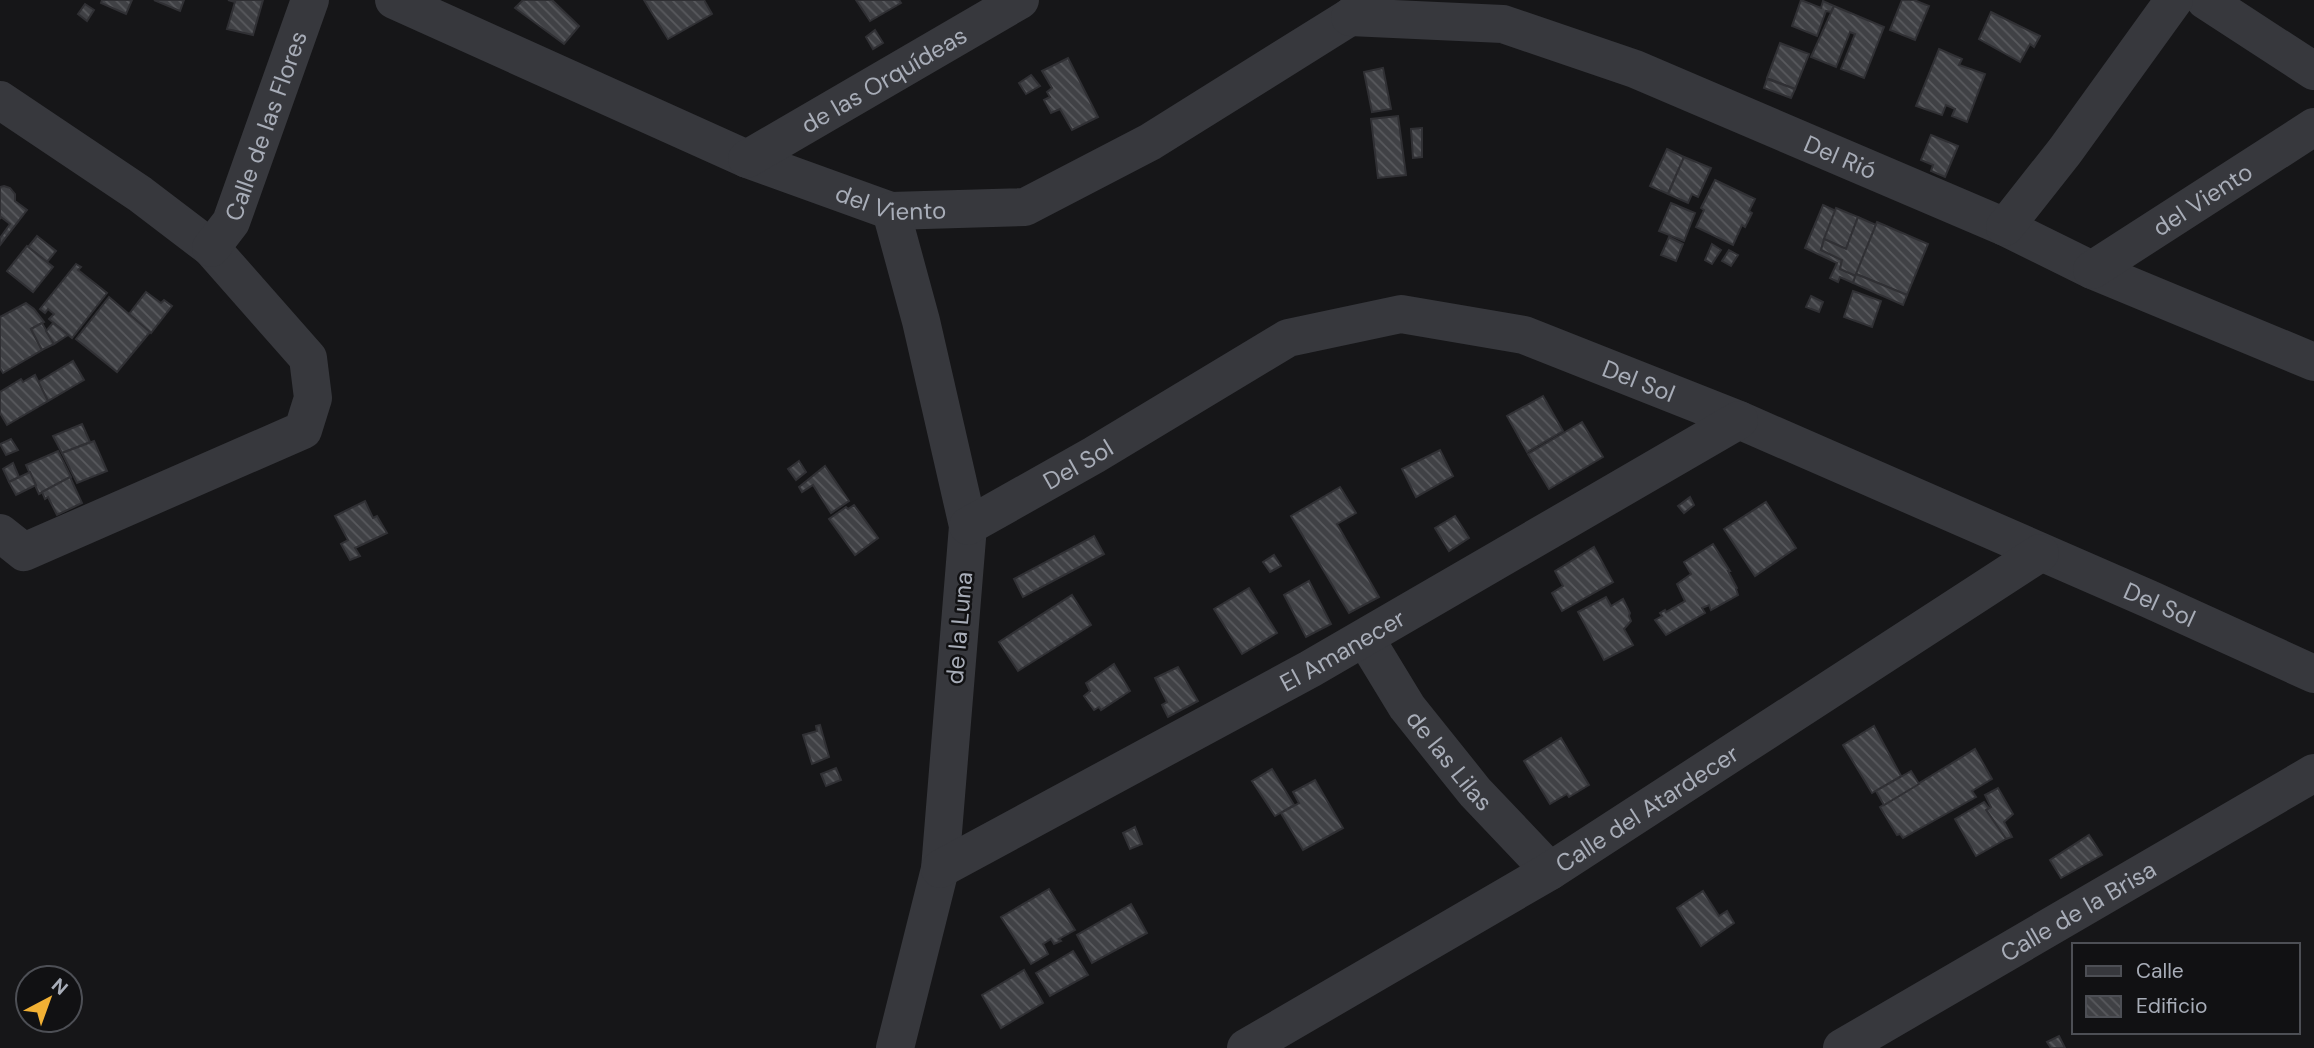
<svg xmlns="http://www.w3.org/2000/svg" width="2314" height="1048" viewBox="0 0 2314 1048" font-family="'DM Sans',sans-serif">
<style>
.building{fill:url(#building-back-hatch);stroke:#303034;stroke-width:2}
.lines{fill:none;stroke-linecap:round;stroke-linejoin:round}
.minor{stroke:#37383d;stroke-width:38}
.labels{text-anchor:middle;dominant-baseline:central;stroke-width:5;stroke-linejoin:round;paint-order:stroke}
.street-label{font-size:24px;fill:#a8adb8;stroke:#111113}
</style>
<defs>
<pattern id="building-back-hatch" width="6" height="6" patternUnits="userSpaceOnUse" patternTransform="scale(1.75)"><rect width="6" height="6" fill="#404145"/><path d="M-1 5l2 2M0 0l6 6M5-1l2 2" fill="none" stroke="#595a5e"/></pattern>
</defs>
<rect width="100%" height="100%" fill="#161618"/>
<!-- building -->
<g class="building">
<path d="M102 0H132L126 14 101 3Z"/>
<path d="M154 0H184L180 11Z"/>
<path d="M228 0H263L253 35 227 29 235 2Z"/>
<path d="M523 0H552L579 26 564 44 515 8Z"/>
<path d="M644 0H704L712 14 668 39Z"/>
<path d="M856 0H899L901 3 870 21Z"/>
<path d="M1801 0 1821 8 1823 1 1834 6 1831 12 1826 11 1817 36 1792 26Z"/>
<path d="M1902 0H1914L1929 6 1915 40 1890 30Z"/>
<path d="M85 4 94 10 87 21 78 14Z"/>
<path d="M1834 6 1884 27 1864 78 1841 69 1855 34 1850 32 1836 67 1811 57Z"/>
<path d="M1991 12 2040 36 2034 47 2030 44 2020 62 1979 39Z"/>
<path d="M875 30 883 43 873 49 866 37Z"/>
<path d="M1780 43 1809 54 1795 89 1767 78Z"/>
<path d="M1939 49 1962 59 1959 65 1985 74 1967 122 1952 116 1955 109 1946 105 1942 115 1916 106Z"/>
<path d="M1068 58 1098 117 1072 130 1060 109 1051 113 1044 100 1050 97 1047 92 1052 88 1042 71Z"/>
<path d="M1383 68 1391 109 1372 112 1364 72Z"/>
<path d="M1031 75 1040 86 1026 94 1019 83Z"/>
<path d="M1767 79 1795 89 1791 98 1764 88Z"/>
<path d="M1398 116 1406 175 1378 178 1371 119Z"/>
<path d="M1422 128V157L1413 158 1411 129Z"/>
<path d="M1931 135 1958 146 1945 177 1931 171 1933 165 1921 160Z"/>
<path d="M1667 149 1684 157 1668 194 1650 186Z"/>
<path d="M1684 157 1711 168 1698 197 1692 194 1688 203 1668 194Z"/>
<path d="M1715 180 1755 199 1749 211 1752 213 1745 227 1742 225 1733 245 1696 227 1704 210 1701 208Z"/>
<path d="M4 186 10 188 15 194V201L27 210 0 245V238L10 224 1 217 0 219V187Z"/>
<path d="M1671 203 1695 213 1684 241 1659 231Z"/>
<path d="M1823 205 1836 211 1821 250 1842 260 1840 269 1856 276 1853 283 1840 277 1838 282 1830 278 1837 263 1805 248Z"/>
<path d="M1836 208 1858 217 1846 249 1824 239Z"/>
<path d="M1858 217 1876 225 1856 276 1840 269 1842 260 1821 250 1824 239 1846 249Z"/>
<path d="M1877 222 1928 244 1907 295 1856 274Z"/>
<path d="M37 236 56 251 47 262 28 247Z"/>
<path d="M1669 237 1683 244 1676 261 1661 255Z"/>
<path d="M1712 244 1721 250 1712 264 1705 260Z"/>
<path d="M27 246 53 267 33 292 7 271Z"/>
<path d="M1729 250 1738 255 1731 266 1722 261Z"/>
<path d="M76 264 81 267 78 270 107 293 72 338 49 319 54 314 48 309 45 313 40 309Z"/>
<path d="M1856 274 1907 295 1903 305 1853 283Z"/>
<path d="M1853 291 1881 301 1872 327 1844 317Z"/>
<path d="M146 292 161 303 164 300 172 306 151 333 129 314Z"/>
<path d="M1811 296 1823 302 1819 312 1806 307Z"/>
<path d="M109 297 150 332 117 372 76 339Z"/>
<path d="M26 303 34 309 44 322 31 329 42 350 3 373 0 368V317Z"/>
<path d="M42 323 54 344 42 350 31 329Z"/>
<path d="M53 323 68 335 54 344 46 331Z"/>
<path d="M73 361 84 380 48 401 38 382Z"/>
<path d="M35 375 48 401 7 425 0 413V392L21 379 23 382Z"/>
<path d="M1543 396 1563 431 1527 452 1507 416Z"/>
<path d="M1582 422 1603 457 1549 489 1528 454Z"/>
<path d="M82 424 90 442 62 453 53 436Z"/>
<path d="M11 439 18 450 6 455 0 444Z"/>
<path d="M94 441 107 471 77 483 62 453Z"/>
<path d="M1440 450 1453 476 1416 497 1402 469Z"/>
<path d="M58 451 71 477 39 494 26 465Z"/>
<path d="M799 461 806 472 796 480 788 469Z"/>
<path d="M13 463 19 477 9 482 3 469Z"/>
<path d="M825 466 849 501 831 513 813 485 802 492 799 487Z"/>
<path d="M30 472 36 485 16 495 9 482Z"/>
<path d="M70 477 82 503 57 515 48 497 45 499 42 492Z"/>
<path d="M1340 487 1356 513 1337 524 1379 597 1349 613 1291 516Z"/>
<path d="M1690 497 1694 505 1684 513 1678 506Z"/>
<path d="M365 501 373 518 377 516 387 533 355 548 360 556 350 560 341 544 348 540 335 516Z"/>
<path d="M1766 502 1796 548 1755 576 1724 529Z"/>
<path d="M854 505 878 538 855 555 829 519 846 507 848 509Z"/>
<path d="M1455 516 1469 538 1449 551 1435 528Z"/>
<path d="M1094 536 1104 554 1023 597 1014 579Z"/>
<path d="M1713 544 1730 571H1728L1737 588 1736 589 1738 595 1711 610 1709 605 1702 608 1705 613 1666 635 1655 620 1662 616 1660 613 1665 610 1666 612 1685 601 1677 584 1691 574 1684 562Z"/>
<path d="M1594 547 1613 582 1562 611 1552 593 1563 586 1555 571Z"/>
<path d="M1274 555 1281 566 1270 572 1263 562Z"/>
<path d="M1309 581 1331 624 1306 637 1284 595Z"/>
<path d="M1249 588 1277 633 1242 654 1214 609Z"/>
<path d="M1072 595 1091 625 1018 671 999 642Z"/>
<path d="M1606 597 1611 606 1623 599 1630 613 1629 616 1631 621 1624 629 1633 645 1604 660 1578 612Z"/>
<path d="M1114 664 1130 691 1101 710 1099 707 1094 710 1084 696 1090 691 1086 683Z"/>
<path d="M1178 667 1198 701 1168 717 1162 705 1167 702 1155 678Z"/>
<path d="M820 725 829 757 812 764 803 735 817 731 816 726Z"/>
<path d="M1874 726 1901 776 1872 793 1843 745Z"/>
<path d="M1561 738 1589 785 1569 797 1567 794 1550 804 1524 761Z"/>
<path d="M1975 749 1992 779 1972 791 1976 797 1903 838 1900 834 1897 835 1880 807Z"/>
<path d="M836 768 841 780 826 786 821 774Z"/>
<path d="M1272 769 1294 805 1275 816 1252 781Z"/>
<path d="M1911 771 1919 784 1884 805 1876 791Z"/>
<path d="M1315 780 1343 828 1303 850 1281 813 1299 803 1293 792Z"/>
<path d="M1998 788 2013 814 2004 822 2012 837 2006 839 1986 810 1991 807 1985 795Z"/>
<path d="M1984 802 1989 808 1986 810 2006 839 1976 856 1955 819Z"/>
<path d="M1135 827 1142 844 1130 849 1123 833Z"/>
<path d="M2089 835 2102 855 2061 878 2050 860Z"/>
<path d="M1049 889 1075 930 1059 939 1061 941 1054 944 1051 939 1043 944 1048 954 1031 964 1001 917Z"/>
<path d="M1703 891 1719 916 1727 911 1734 923 1701 946 1677 908Z"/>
<path d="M1131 904 1147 933 1092 963 1077 935Z"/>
<path d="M1073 951 1088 975 1050 996 1036 973Z"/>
<path d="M1024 970 1043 1003 1001 1028 982 995Z"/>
<path d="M2059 1036 2065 1048H2051L2047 1042Z"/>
</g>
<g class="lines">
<!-- minor -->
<g class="minor">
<path id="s1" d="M394 0 747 159 891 211 1025 207 1150 142 1350 17 1373 0"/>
<path d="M2205 0 2314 71"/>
<path id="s2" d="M1350 17 1503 24 1635 69 2005 227 2092 270 2314 362"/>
<path d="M0 100 140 194 211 248 308 358 313 398 303 430 24 552 0 533"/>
<path id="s3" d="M747 159 1020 0"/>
<path d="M891 211 921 321 968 526 940 869 895 1048"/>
<path d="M2005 227 2065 151 2174 0"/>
<path id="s4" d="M211 248 231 222 310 0"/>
<path id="s5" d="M2092 270 2314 127"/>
<path id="s6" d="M968 526 1094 455 1288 338 1401 314 1524 335 1739 420 2149 599 2314 674"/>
<path id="s7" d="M1365 638 1407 707 1475 792 1550 871"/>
<path id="s8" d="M940 869 1310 669 1739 420"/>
<path id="s9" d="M1246 1048 1550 871 2040 553"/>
<path id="s10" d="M1842 1048 2314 773"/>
</g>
</g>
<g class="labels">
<!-- street labels -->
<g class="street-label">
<text stroke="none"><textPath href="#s3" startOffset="158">de las Orquídeas</textPath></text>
<text stroke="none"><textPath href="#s4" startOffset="135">Calle de las Flores</textPath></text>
<text stroke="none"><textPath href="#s2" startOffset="516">Del Rió</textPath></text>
<text stroke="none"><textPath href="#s1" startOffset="539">del Viento</textPath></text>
<text stroke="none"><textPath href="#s5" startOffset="131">del Viento</textPath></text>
<text stroke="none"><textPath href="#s6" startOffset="735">Del Sol</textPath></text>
<text stroke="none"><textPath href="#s6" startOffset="126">Del Sol</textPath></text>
<text stroke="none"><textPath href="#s6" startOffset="1302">Del Sol</textPath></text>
<text transform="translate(959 628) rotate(-85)">de la Luna</text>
<text stroke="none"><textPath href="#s8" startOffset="458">El Amanecer</textPath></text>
<text stroke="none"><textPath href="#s7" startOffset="149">de las Lilas</textPath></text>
<text stroke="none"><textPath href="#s9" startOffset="467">Calle del Atardecer</textPath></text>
<text stroke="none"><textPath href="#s10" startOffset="273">Calle de la Brisa</textPath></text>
</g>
</g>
<!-- legend -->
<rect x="2072" y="943" width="228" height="91" fill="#111113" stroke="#4d4f55" stroke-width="2"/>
<rect x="2086" y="966" width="35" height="10" fill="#37383d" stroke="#4d4f55" stroke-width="2"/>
<text x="2136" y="978" font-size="21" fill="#a8adb8">Calle</text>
<rect x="2086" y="996" width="35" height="21" fill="url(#building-back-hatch)" stroke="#4d4f55" stroke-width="2"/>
<text x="2136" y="1013" font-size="21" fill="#a8adb8">Edificio</text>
<!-- north arrow -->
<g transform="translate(49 999) rotate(41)"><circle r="33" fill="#111113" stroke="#4d4f55" stroke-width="2"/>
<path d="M0-5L12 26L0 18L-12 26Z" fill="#f2b134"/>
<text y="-10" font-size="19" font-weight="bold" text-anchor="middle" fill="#a8adb8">N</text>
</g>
</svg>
